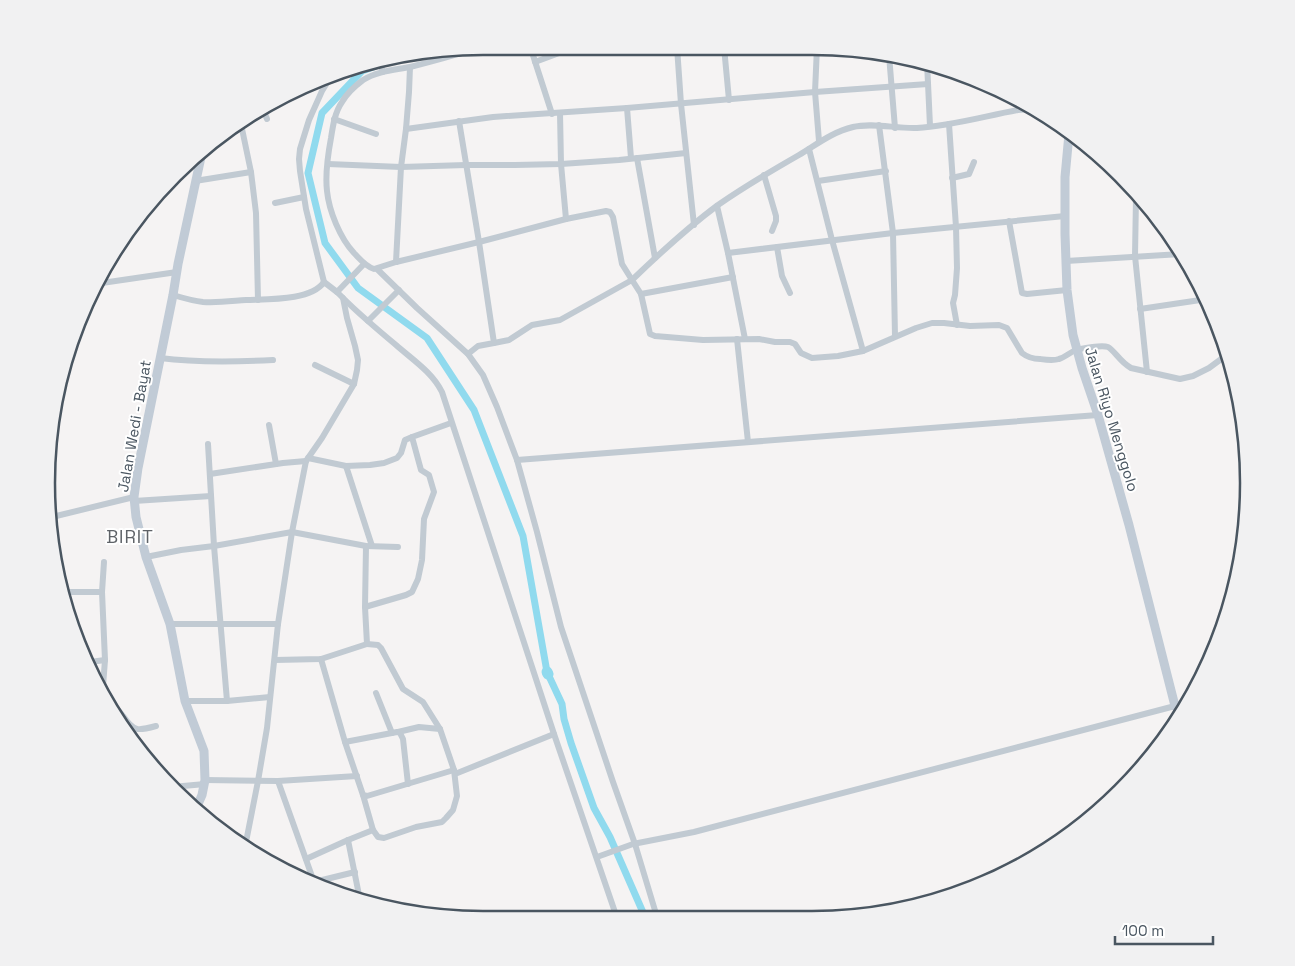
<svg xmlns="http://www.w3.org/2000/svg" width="1295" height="966" viewBox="0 0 1295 966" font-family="'Space Grotesk',sans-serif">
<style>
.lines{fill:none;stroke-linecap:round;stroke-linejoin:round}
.canal{stroke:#90daee;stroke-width:7}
.river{stroke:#90daee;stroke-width:11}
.street{stroke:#c1cad2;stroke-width:6}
.secondary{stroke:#c1cbd6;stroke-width:9}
.labels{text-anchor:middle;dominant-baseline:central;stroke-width:4;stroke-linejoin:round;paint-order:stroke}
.street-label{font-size:15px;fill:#4a5661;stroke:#fff}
.quarter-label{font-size:18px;letter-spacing:1px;fill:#5f6368;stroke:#fff}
.rim{fill:none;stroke:#4a5661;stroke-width:2.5}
</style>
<rect width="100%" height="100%" fill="#f5f3f3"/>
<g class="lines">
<!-- canal -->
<g class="canal">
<path d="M401 57 362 71 322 113 308 173 325 243 358 288 427 338 474 410 523 536 547 672"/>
<path d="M548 674 562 704 564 719 571 743 594 808 610 837 645 917"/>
</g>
<!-- river -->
<path class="river" d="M547 672 548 674"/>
<!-- street -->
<g class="street">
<path d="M484 46C459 54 435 61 410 67 395 70 377 71 363 80 355 86 347 93 342 102 335 112 333 125 331 138 328 154 325 174 327 191 329 211 340 238 354 253 360 259 365 266 374 269L396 262 479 242 566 219 606 211 610 212 613 217 622 264 632 280 560 320 532 325 509 340 494 343"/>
<path d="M530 46 552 114"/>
<path d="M677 47 681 104 694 225"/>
<path d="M724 47 729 100"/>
<path d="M817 47 815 92 819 141"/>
<path d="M889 55 895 128"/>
<path d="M379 60 383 72"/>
<path d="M535 62 578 46"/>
<path d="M927 62 930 126"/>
<path d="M262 107 267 119"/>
<path d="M627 108 631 158"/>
<path d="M1030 109 1018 110C985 116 951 126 917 128 896 129 873 122 853 127 832 132 816 145 799 155 771 171 744 187 718 205 687 228 659 254 632 280L641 294 650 334 655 336 703 340 759 339 775 342H790L795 344 801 353 812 358 838 356 863 351 916 328 932 323H944L970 326 999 325 1007 328 1022 353C1027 357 1033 359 1040 359 1047 360 1053 361 1059 359 1066 357 1070 352 1076 350 1083 348 1102 345 1108 347 1115 351 1120 362 1131 368L1180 379 1193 376 1209 368 1228 354"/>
<path d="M560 113 561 164 566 219"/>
<path d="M334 119 376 134"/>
<path d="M459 121 479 242 494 343 478 346 468 354"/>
<path d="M241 124 251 172 256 213 258 300"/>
<path d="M949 124 956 227 957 268 955 295 953 303 957 325"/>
<path d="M879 125 893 233 895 336"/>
<path d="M406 129 493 117 627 108 815 92 928 84"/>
<path d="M809 149 832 240 863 351"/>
<path d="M637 158 655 258"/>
<path d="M328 164 401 167 466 165H515L561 164 619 160 686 153"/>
<path d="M764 175 776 216V221L772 231"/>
<path d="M952 178 969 174 974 162"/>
<path d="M195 181 251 172"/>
<path d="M818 181 886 171"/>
<path d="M1136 197 1135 256 1147 372"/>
<path d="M275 203 304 197"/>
<path d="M717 206 728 253 745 339"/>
<path d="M1009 221 1022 293 1027 294 1067 290"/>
<path d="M777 247 782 276 790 293"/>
<path d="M728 253 893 233 1065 216"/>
<path d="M1066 261 1181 254"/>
<path d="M396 262 401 167 406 129 409 92 410 67"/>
<path d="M377 269 417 308 468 354 483 375 497 407 517 460 537 532 561 627 613 782 635 844 657 917"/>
<path d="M324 282 306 209 300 171 299 159 300 149 309 120 322 91 330 78"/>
<path d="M95 284 177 272"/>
<path d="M337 292 364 264"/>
<path d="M641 294 733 277"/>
<path d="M173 295C183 298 193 301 203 302 218 303 232 301 246 300 267 299 311 301 324 282L337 292 343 298 347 318 355 346 358 360 357 370 354 384 322 438 306 461 292 532 278 624 267 728 258 781 245 847"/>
<path d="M343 298C360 315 378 330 396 345 413 360 432 372 442 392L554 734 617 918"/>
<path d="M1140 309 1207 299"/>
<path d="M368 321 399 290"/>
<path d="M737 339 748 442"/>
<path d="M160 358C198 363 235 362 273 360"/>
<path d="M315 365 354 384"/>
<path d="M269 425 276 464"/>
<path d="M208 444 214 546 227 701"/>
<path d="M308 458 346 466 370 465 384 463 397 458 401 453 405 440 412 437"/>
<path d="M517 460 1098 415"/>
<path d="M346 466 372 546"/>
<path d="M210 474 283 463 306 461"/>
<path d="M134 501 211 496"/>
<path d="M48 518 134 497"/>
<path d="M146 557 181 550 214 546 292 532 366 546 398 547"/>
<path d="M63 592H102L104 562"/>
<path d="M102 592 105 660 103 686"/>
<path d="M365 607 406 595 412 592 418 579 422 560 424 519 434 492 429 475 421 470 412 437 451 423"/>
<path d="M170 624H278"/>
<path d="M321 659 345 742 363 795 367 796 454 770"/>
<path d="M275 660 321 659 367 644"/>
<path d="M90 662 105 660"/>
<path d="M376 693 392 733"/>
<path d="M185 701H227L270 697"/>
<path d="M114 707C119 710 120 712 123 716 134 732 138 731 156 726"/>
<path d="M398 732 419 727 440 729"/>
<path d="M345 742 397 732 400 733 403 739 408 784"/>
<path d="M455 774 554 734"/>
<path d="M205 780 278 781 357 776"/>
<path d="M278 781 314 882H311"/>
<path d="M172 787 205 784"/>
<path d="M363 795 373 830"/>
<path d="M348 840 360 900"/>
<path d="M597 857 633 844 694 832 1175 706 1178 719"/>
<path d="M306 859 348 840 373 830 378 837 384 838 416 827 442 822 446 818 453 810 457 796 454 770 440 729 423 702 403 689 381 648 378 645 367 644 365 607 366 546"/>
<path d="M314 882 355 872"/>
</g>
<!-- secondary -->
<g class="secondary">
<path d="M1069 134 1065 177V234L1067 290 1073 335 1082 368 1098 415 1129 525 1175 706 1189 704"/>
<path d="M195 811 202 795 205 780 204 751 185 701 170 624 146 557 136 517 134 497 138 468 173 295 178 264 201 157"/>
</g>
</g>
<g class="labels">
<!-- street labels -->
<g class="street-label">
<text transform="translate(1112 419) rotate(73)">Jalan Riyo Menggolo</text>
<text transform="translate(134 426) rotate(-80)">Jalan Wedi - Bayat</text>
</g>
<!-- quarter labels -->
<g class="quarter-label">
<text x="130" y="536">BIRIT</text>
</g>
</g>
<!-- crop -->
<path d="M0 0H1295V966H0ZM483 55H812A428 428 0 0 1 1240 483V483A428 428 0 0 1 812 911H483A428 428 0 0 1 55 483V483A428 428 0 0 1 483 55Z" fill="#f1f1f2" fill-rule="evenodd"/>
<path class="rim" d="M483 55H812A428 428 0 0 1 1240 483V483A428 428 0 0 1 812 911H483A428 428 0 0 1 55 483V483A428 428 0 0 1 483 55Z"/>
<!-- scale -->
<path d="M1115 936v8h98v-8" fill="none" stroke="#4a5661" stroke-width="2.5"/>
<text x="1122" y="936" font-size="15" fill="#4a5661" stroke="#ffffff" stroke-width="4" paint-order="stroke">100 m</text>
</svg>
